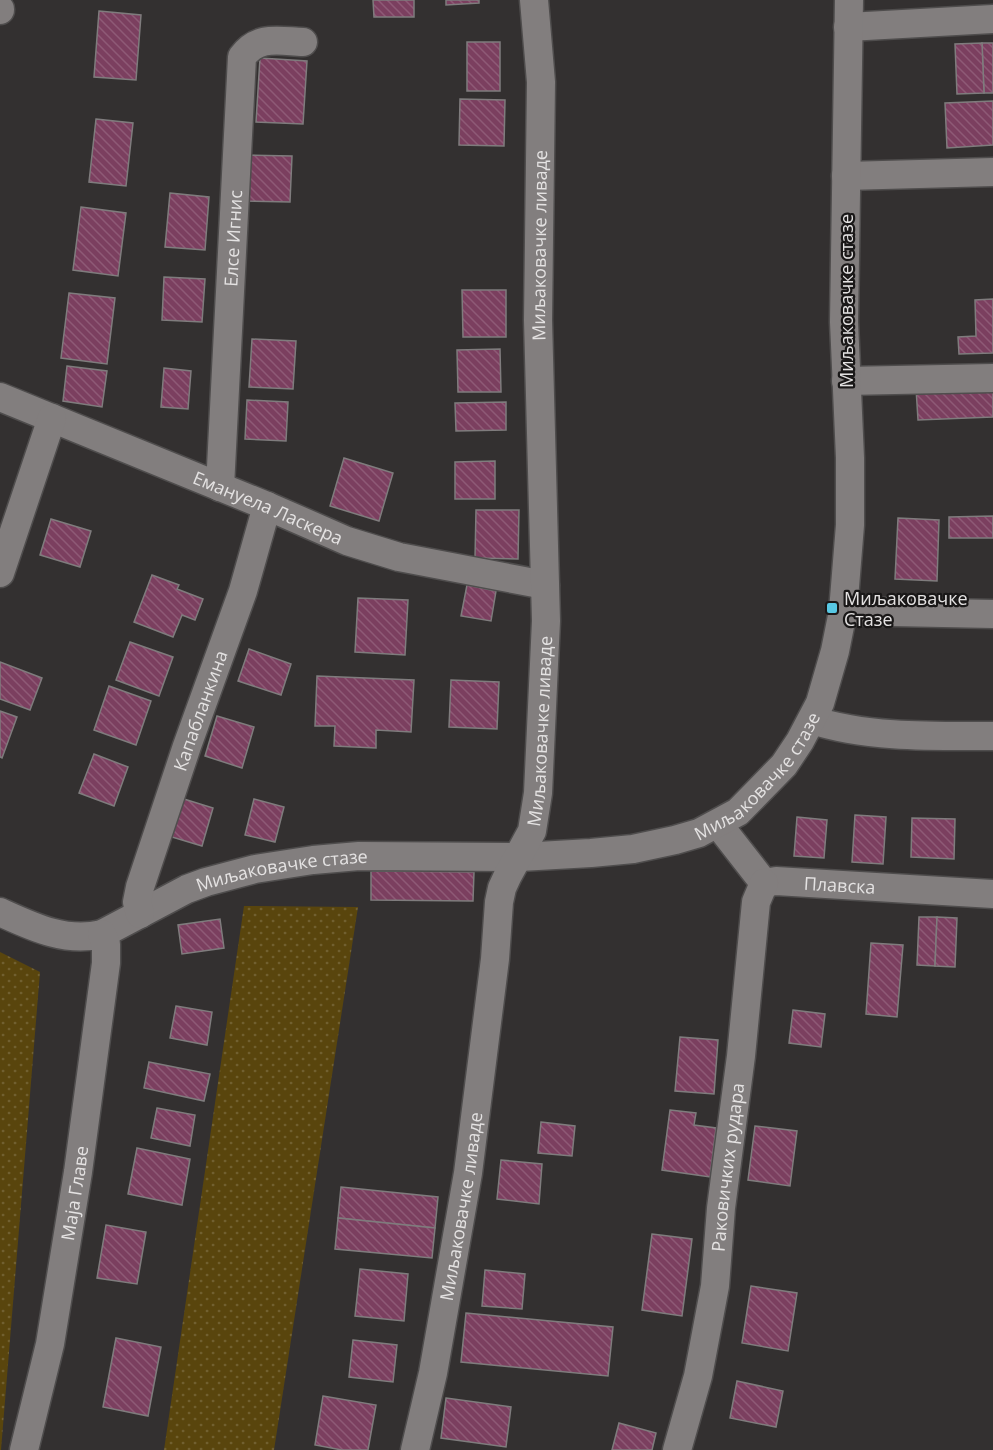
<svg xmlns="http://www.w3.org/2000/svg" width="993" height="1450" viewBox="0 0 993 1450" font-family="'Open Sans',sans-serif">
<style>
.grass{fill:url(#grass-dots)}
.building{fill:url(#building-back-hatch);stroke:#7f7c7d;stroke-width:1.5}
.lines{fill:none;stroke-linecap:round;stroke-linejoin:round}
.minor-casing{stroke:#4f4d4d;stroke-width:31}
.minor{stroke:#827e7e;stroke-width:28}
.poi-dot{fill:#58c8e4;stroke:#1a1818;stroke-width:2}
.labels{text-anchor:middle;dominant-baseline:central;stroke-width:4.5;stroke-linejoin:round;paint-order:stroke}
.street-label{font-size:18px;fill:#e4e2e2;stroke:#1a1818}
.poi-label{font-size:18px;fill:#e4e2e2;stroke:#1a1818;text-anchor:start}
</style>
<defs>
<pattern id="grass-dots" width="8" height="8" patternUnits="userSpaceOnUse" patternTransform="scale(1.5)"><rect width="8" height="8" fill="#59450d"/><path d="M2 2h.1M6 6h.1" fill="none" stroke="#716030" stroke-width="1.8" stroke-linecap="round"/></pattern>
<pattern id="building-back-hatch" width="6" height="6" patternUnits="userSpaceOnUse" patternTransform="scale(1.5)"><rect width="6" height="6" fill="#7b3f5f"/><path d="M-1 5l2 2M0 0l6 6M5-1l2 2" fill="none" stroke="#8e5a76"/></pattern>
</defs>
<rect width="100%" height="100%" fill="#333030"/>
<!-- grass -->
<g class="grass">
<path d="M244 906 358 907 274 1450H164Z"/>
<path d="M0 952 40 972 1 1450H0Z"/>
</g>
<!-- building -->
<g class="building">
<path d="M373 0H414V17H374Z"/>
<path d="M446 0H479V3L446 5Z"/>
<path d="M99 11 141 15 136 80 94 77Z"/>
<rect x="467" y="42" width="33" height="49"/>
<path d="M982 43H993V93H984Z"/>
<path d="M982 43 984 93 957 94 955 44Z"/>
<path d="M260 58 307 61 303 124 256 122Z"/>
<path d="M460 99 505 100 504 146 459 145Z"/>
<path d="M993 101V145L947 148 945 103Z"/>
<path d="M96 119 133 123 126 186 89 182Z"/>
<path d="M246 155 292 156 290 202 245 201Z"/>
<path d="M170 193 209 197 205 250 165 247Z"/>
<path d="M81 207 126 213 118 276 73 270Z"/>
<path d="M164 277 205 279 202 322 162 320Z"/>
<path d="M462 290H506V337H463Z"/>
<path d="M69 293 115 298 107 364 61 358Z"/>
<path d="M993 299V353L959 354 958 337 976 336 975 300Z"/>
<path d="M252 339 296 341 293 389 249 387Z"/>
<path d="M500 349 501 392H458L457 350Z"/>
<path d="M67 366 107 371 102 407 63 401Z"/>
<path d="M164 368 191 371 188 409 161 407Z"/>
<path d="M993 385V417L918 420 916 388Z"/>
<path d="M247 400 288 402 286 441 245 439Z"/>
<path d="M506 402V430L456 431 455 403Z"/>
<path d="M344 458 393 473 379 521 330 506Z"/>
<path d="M495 461V499H455V462Z"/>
<path d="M476 510H519L518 559 475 558Z"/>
<path d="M993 516V538H949V517Z"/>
<path d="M898 518 939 520 937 581 895 579Z"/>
<path d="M51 519 91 531 80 567 40 555Z"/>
<path d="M152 575 179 585 177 589 203 599 195 620 182 615 173 637 134 622Z"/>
<path d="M467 585 496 591 491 621 461 616Z"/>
<path d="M358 598 408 600 405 655 355 652Z"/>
<path d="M130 642 173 657 159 696 116 680Z"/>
<path d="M249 649 291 664 281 695 238 681Z"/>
<path d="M0 662 42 678 30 710 0 699Z"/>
<path d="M317 676 414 680 411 732 376 730V748L334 746 335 726H315Z"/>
<path d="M451 680 499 682 497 729 449 727Z"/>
<path d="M109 686 151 701 136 745 94 730Z"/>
<path d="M0 711 17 717 2 758 0 757Z"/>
<path d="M217 716 254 727 242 768 205 756Z"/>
<path d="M94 754 128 767 114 806 79 793Z"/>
<path d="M184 799 213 808 202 846 172 837Z"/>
<path d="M254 799 284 807 275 842 245 835Z"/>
<path d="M855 815 886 817 883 864 852 862Z"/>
<path d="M797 817 827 820 824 858 794 856Z"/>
<path d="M912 818 955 819 954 859 911 857Z"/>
<path d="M371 871 474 872 473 901 371 900Z"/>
<path d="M919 917H937L935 966 917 965Z"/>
<path d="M937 917 957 918 955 967 935 966Z"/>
<path d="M220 919 224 948 182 954 178 925Z"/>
<path d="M871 943 903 945 897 1017 866 1014Z"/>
<path d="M176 1006 212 1012 207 1045 170 1038Z"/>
<path d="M793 1010 825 1014 821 1047 789 1043Z"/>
<path d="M680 1037 718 1040 714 1094 675 1091Z"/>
<path d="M149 1062 210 1074 204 1101 144 1088Z"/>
<path d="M157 1108 195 1115 190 1146 151 1138Z"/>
<path d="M670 1110 696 1113 694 1125 716 1128 710 1177 662 1170Z"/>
<path d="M541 1122 575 1126 572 1156 538 1153Z"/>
<path d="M755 1126 797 1131 790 1186 748 1180Z"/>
<path d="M137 1148 190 1159 182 1205 128 1194Z"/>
<path d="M501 1160 542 1164 539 1204 497 1199Z"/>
<path d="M341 1187 438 1197 435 1228 338 1218Z"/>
<path d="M338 1218 435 1228 432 1258 335 1249Z"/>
<path d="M106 1225 146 1232 137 1284 97 1278Z"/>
<path d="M652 1234 692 1239 682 1316 642 1310Z"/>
<path d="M360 1269 408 1274 404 1321 355 1316Z"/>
<path d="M485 1270 525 1274 522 1309 482 1306Z"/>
<path d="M751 1286 797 1293 788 1351 742 1343Z"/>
<path d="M466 1313 613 1327 608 1376 461 1362Z"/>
<path d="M116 1338 161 1347 148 1416 103 1407Z"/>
<path d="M353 1340 397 1345 393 1382 349 1377Z"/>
<path d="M737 1381 783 1391 776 1427 730 1418Z"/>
<path d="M323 1396 376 1405 368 1450H342L315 1445Z"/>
<path d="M446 1398 511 1407 506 1447 441 1438Z"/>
<path d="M619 1423 656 1433 652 1450H612Z"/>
</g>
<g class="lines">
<!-- minor casing -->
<g class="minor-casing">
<g id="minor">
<path d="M0 10V9"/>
<path d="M848 27 993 19"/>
<path d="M846 176 993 172"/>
<path d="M846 381 993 378"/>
<path id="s1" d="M0 397 267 506 347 541 399 557 545 585"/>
<path id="s2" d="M220 487 242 57C258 35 278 41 303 42"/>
<path d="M0 573 52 418"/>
<path d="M843 611 993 614"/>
<path d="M812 720C867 738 936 736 993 736"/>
<path d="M718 824 764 883"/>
<path id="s3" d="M764 883 776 881 993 894"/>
<path id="s4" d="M0 912C33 927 66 943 102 934L187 889 206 882 255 869 313 860 359 856 520 857 591 853 633 849 675 840 699 833 738 812 784 765 800 741 820 703 835 651 843 611 850 525V458L844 322 849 0"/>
<path id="s5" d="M140 914 137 902 140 887 187 746 243 591 267 506"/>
<path id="s6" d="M24 1450 50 1344 78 1172 106 963V944L102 934"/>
<path id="s7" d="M415 1450 433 1373 468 1173 495 959 499 902 502 888 508 875 532 831 538 793 546 621 538 320 541 82 534 0"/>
<path id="s8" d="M677 1450 698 1376 715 1286 721 1208 741 1056 756 902 764 883"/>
</g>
</g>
<!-- minor -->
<use href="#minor" class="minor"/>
</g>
<!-- markers -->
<rect class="poi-dot" x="826" y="602" width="12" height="12" rx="3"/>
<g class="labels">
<!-- street labels -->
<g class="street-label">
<text stroke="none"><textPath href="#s2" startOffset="249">Елсе Игнис</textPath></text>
<text stroke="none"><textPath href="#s7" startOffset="1220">Миљаковачке ливаде</textPath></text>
<text transform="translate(846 301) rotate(-90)">Миљаковачке стазе</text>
<text stroke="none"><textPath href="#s1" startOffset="290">Емануела Ласкера</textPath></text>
<text stroke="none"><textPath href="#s5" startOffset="214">Капабланкина</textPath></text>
<text stroke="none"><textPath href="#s7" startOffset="734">Миљаковачке ливаде</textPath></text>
<text stroke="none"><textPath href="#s4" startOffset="804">Миљаковачке стазе</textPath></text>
<text stroke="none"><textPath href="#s4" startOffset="300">Миљаковачке стазе</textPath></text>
<text stroke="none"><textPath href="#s3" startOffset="76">Плавска</textPath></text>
<text stroke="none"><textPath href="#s8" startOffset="288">Раковичких рудара</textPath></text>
<text stroke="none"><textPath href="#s6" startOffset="262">Маја Главе</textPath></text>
<text stroke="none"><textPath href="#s7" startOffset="248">Миљаковачке ливаде</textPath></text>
</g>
<!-- poi labels -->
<g class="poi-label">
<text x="844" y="598">Миљаковачке<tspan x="844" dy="21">Стазе</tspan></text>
</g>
</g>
</svg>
